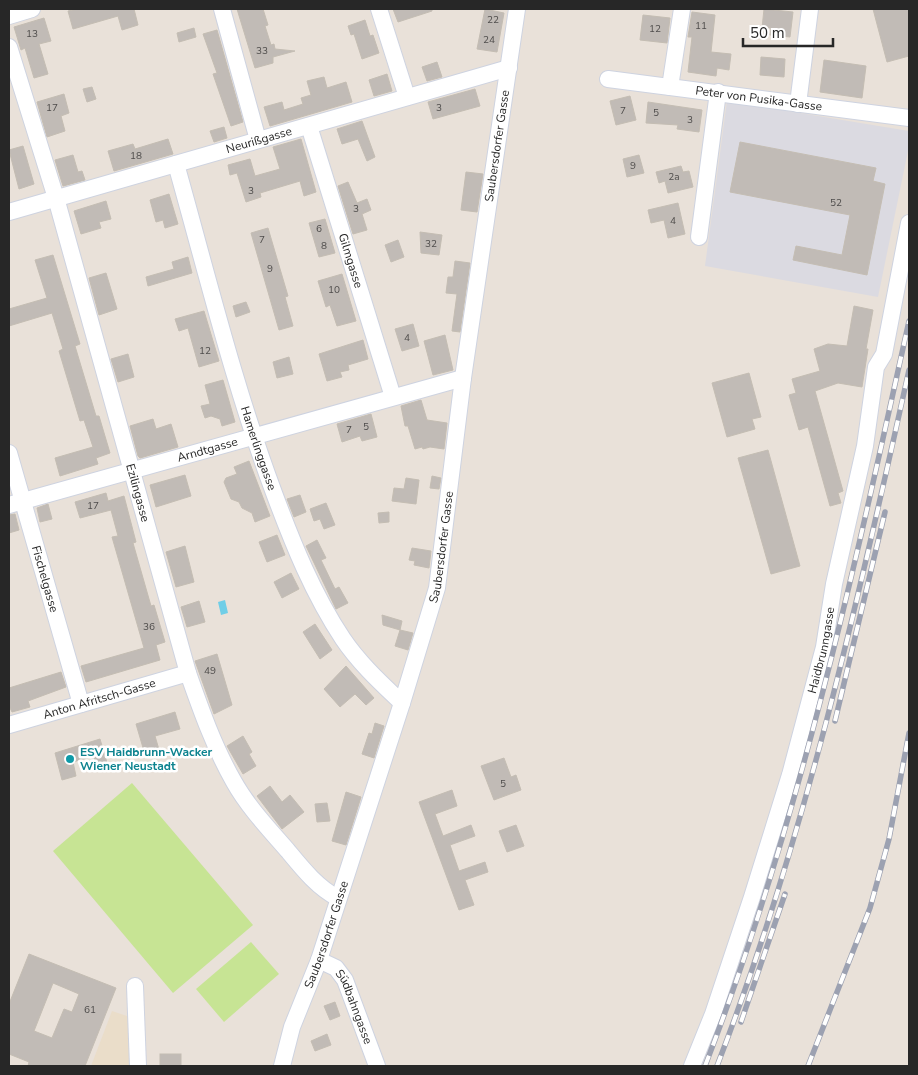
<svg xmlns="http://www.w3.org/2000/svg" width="918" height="1075" viewBox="0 0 918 1075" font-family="'Nunito Sans',sans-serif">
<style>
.industrial{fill:#dbdae1}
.education{fill:#eaddc9}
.pitch{fill:#c7e494}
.water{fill:#70cee7}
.building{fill:#c1bbb6;stroke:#c4bdb3;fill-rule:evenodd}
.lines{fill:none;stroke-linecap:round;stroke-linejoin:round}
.minor-casing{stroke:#ced3e0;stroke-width:18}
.minor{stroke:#fff;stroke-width:16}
.rail-casing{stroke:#9ca1b1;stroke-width:5.5}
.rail{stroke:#fff;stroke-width:4;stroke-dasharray:11;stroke-linecap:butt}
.culture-dot{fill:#0f9aa8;stroke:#fff;stroke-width:2}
.labels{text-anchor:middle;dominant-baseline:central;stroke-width:5;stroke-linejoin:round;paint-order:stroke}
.number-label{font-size:10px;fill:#4e4c4b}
.street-label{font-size:12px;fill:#272727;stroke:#fff}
.culture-label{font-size:12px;font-weight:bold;fill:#0d838f;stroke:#fff;text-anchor:start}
</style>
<rect width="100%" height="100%" fill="#e9e1d9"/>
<!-- industrial -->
<path class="industrial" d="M727 101 909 131V146L878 297 705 266Z"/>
<!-- education -->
<path class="education" d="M112 1011 130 1017 131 1066H91Z"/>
<!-- pitch -->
<g class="pitch">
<path d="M132 783 253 925 173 993 53 851Z"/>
<path d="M251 942 279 974 224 1022 196 989Z"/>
</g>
<!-- water -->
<path class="water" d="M225 600 228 613 221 615 218 602Z"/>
<!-- building -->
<g class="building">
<path d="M77 9H134L138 25 122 30 118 16 73 29 68 11Z"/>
<path d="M237 9H263L268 25 265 26 271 45 274 44 275 49 295 51 273 57V63L255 68Z"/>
<path d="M393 9H432V11L398 22Z"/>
<path d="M485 9 504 13 497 52 477 49Z"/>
<path d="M764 9 793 12 790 37 770 35 771 28H762Z"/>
<path d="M873 9H909V56L887 62Z"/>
<path d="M692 12 715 15 711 52 731 54 729 70 717 68 716 76 688 72 692 37H688Z"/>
<path d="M643 15 670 18 667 43 640 40Z"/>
<path d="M44 18 51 41 39 44 48 74 34 78 25 48 21 50 14 27Z"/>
<path d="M365 20 370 36 373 35 379 53 362 59 354 34 351 35 348 26Z"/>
<path d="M194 28 196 37 179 42 177 33Z"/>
<path d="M217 30 243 122 231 126 213 74 217 73 203 34Z"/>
<path d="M761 57 785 59 784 77 760 75Z"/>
<path d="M824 60 866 66 862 98 820 92Z"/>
<path d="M437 62 442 77 427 81 422 67Z"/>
<path d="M387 74 392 91 374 96 369 80Z"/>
<path d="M324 77 327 88 346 82 352 102 270 126 264 107 282 102 284 110 303 104 301 98 311 95 307 81Z"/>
<path d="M92 87 96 99 87 102 83 89Z"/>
<path d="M475 89 480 106 433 119 428 102Z"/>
<path d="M64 94 69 113 61 116 65 131 47 137 37 102Z"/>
<path d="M630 96 636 120 616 125 610 101Z"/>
<path d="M648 102 702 110 699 132 677 129 678 125 646 123Z"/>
<path d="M362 121 375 157 367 161 358 139 342 144 337 129Z"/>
<path d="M224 127 227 138 214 142 210 131Z"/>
<path d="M168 139 173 154 114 171 108 151 133 144 135 149Z"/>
<path d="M301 139 316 192 304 196 300 181 260 193 261 197 246 202 237 173 230 175 228 165 250 159 255 176 280 169 273 147Z"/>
<path d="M740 142 876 168 873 181 885 184 867 275 793 260 796 246 842 255 850 215 730 192Z"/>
<path d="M23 146 34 184 19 189 9 150Z"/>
<path d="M73 155 78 172 82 171 85 180 63 186 55 160Z"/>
<path d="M639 155 644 173 627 177 623 159Z"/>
<path d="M681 166 683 172 689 171 693 187 668 193 665 181 659 183 656 172Z"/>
<path d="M466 172 483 174 477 212 461 210Z"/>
<path d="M348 182 357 203 367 199 371 210 362 214 367 230 353 234 338 186Z"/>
<path d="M169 194 178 224 165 228 163 220 156 222 150 200Z"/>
<path d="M106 201 111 219 99 222 101 228 81 234 74 211Z"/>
<path d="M678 203 685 234 668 238 664 220 651 223 648 210Z"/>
<path d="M325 219 335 253 319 257 309 223Z"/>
<path d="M268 228 288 296 285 297 293 326 279 330 251 233Z"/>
<path d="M420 232 442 235 439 255 421 253Z"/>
<path d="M398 240 404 257 391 262 385 245Z"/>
<path d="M53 255 80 344 75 346 96 416H99L110 453 96 458 98 464 60 476 55 458 93 447 84 420 80 421 59 351 63 349 52 313 9 326V309L47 298 35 260Z"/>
<path d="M188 257 192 273 148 286 146 277 174 269 172 262Z"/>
<path d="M455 261 470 263 460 332 452 331 457 294 446 293 448 277H453Z"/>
<path d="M106 273 117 309 99 315 89 278Z"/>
<path d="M342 274 356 321 337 326 330 305 326 307 318 281Z"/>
<path d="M246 302 250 312 236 317 233 306Z"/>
<path d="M854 306 873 310 866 349H868L862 387 838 383 815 391 843 491 838 493 841 503 830 506 808 427 799 430 789 395 796 393 792 379 820 371 814 349 828 344 847 346Z"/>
<path d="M204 311 219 361 199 367 188 328 179 331 175 319Z"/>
<path d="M413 324 419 346 402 351 395 329Z"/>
<path d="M445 335 453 370 433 375 424 341Z"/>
<path d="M363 340 368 359 348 365 349 370 340 372 342 377 327 381 319 354Z"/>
<path d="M128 354 134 377 118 382 111 359Z"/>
<path d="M289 357 293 374 277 378 273 362Z"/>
<path d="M749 373 761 417 752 419 755 429 727 437 712 383Z"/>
<path d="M223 380 235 422 222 426 220 419 211 416 205 418 201 406 210 404 205 385Z"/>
<path d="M421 400 427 420 447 423 444 449 430 447 423 449 422 447 415 449 408 426H405L401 406Z"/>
<path d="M371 414 377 437 362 441 360 436 342 442 337 424Z"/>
<path d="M153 419 156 429 171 424 178 447 140 458 138 456 130 426Z"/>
<path d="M768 450 800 566 771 574 738 458Z"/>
<path d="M249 461 270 516 255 522 252 513 242 508 239 502 231 499 224 482 226 478 237 474 234 467Z"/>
<path d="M185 475 191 496 156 507 150 485Z"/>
<path d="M432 476 441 478 439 489 430 488Z"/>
<path d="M406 478 419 480 416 504 392 501 394 488 404 489Z"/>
<path d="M106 493 108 501 124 496 136 542 133 543 151 606 154 605 165 642 156 645 160 660 86 682 81 666 144 648 112 537 118 536 111 510 80 518 75 502Z"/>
<path d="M300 495 306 512 294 517 287 499Z"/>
<path d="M326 503 335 525 324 529 320 519 314 521 310 509Z"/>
<path d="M48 504 52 519 40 522 37 508Z"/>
<path d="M389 512V522L379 523 378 513Z"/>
<path d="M15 514 19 530 9 533V515Z"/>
<path d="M277 535 285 555 267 562 259 542Z"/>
<path d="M317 540 326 558 321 560 335 589 339 587 348 603 336 609 306 546Z"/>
<path d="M185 546 194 582 176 587 166 552Z"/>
<path d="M412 548 431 551 429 568 414 565 415 561 409 560Z"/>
<path d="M291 573 299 589 282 598 274 582Z"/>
<path d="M199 601 205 622 187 627 181 607Z"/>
<path d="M382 615 402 621 400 630 383 625Z"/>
<path d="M315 624 332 650 320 659 303 632Z"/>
<path d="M400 630 413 633 408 650 395 646Z"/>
<path d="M217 654 232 705 214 714 195 661Z"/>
<path d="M346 666 374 698 366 705 355 694 340 707 324 689Z"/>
<path d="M61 672 66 687 28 701 30 707 12 712 9 706V688Z"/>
<path d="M175 712 180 729 155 736 160 753 146 758 136 724Z"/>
<path d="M375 723 384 726 374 758 362 754 369 733 372 734Z"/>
<path d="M243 736 252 752 249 754 256 766 243 774 227 746Z"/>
<path d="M100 739 108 766 97 769 94 756 73 762 76 776 62 780 55 753Z"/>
<path d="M504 758 511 777 516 775 521 790 494 800 481 766Z"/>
<path d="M270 786 282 802 290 795 304 812 282 829 257 796Z"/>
<path d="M452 790 457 806 435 814 443 836 471 825 475 836 450 845 459 871 485 862 488 872 465 880 474 905 459 910 419 802Z"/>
<path d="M346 792 361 797 346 845 332 841Z"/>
<path d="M327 803 330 821 317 822 315 804Z"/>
<path d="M516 825 524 846 507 852 499 831Z"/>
<path d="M29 954 116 988 85 1066H28L29 1062 9 1054V1004ZM53 983 79 994 72 1012 64 1009 52 1038 34 1031Z"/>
<path d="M335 1002 340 1016 330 1020 324 1006Z"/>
<path d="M327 1034 331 1045 315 1051 311 1041Z"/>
<rect x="160" y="1054" width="21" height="12"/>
</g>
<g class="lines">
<!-- minor casing -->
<g class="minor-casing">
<g id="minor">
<path d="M222 9 258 140"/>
<path d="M379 9 407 97"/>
<path d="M9 16 32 9"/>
<path id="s1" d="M9 47 56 198 188 673C201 710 214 747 234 782 248 807 269 829 288 851 302 868 318 888 338 898"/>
<path id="s2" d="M608 79 909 118"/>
<path d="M670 87 682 9"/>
<path d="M798 104 810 9"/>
<path id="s3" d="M309 126 393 397"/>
<path id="s4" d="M176 164C207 274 234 386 274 493 293 544 313 594 343 639 360 664 381 683 402 703"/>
<path id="s5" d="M9 212 509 68"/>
<path d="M699 237 718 92"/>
<path id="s6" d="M9 453 81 704"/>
<path id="s7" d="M9 505 463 378"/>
<path id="s8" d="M9 725 188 673"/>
<path id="s9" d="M319 960 336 968 345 980 377 1066"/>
<path d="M135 986 138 1066"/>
<path id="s10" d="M282 1066 292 1027 319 960 402 703 437 588 463 378 517 9"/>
<path id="s11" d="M692 1066 713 1014 752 897 790 775 824 647 834 584 865 446 876 367 884 354 909 223"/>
</g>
</g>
<!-- minor -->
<use href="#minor" class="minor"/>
<!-- rail casing -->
<g class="rail-casing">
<g id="rail">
<path d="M835 721 885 512"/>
<path d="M741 1022 785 894"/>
<path d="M705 1066C799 823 853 575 909 321"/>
<path d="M717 1066C804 841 857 606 909 370"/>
<path d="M808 1066 870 908 889 839 909 733"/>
</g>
</g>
<!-- rail -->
<use href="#rail" class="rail"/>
</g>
<!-- markers -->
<circle class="culture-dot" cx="70" cy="759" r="5"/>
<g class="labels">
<!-- number labels -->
<g class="number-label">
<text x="493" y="20">22</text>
<text x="701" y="26">11</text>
<text x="655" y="29">12</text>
<text x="32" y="34">13</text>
<text x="489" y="40">24</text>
<text x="262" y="51">33</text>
<text x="52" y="108">17</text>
<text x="439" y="108">3</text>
<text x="623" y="111">7</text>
<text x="656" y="113">5</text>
<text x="690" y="120">3</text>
<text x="136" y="156">18</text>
<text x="633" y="166">9</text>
<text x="674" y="177">2a</text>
<text x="251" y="191">3</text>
<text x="836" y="203">52</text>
<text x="356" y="209">3</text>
<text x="673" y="221">4</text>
<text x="319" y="229">6</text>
<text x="262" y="240">7</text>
<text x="431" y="244">32</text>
<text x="324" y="246">8</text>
<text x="270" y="269">9</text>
<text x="334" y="290">10</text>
<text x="407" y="338">4</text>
<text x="205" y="351">12</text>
<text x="366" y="427">5</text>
<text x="349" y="430">7</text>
<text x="93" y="506">17</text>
<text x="149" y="627">36</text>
<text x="210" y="671">49</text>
<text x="503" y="784">5</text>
<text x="90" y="1010">61</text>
</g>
<!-- street labels -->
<g class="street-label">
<text stroke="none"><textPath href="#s2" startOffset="152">Peter von Pusika-Gasse</textPath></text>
<text stroke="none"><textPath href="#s5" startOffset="260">Neurißgasse</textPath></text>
<text stroke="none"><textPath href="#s10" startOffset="949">Saubersdorfer Gasse</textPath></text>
<text stroke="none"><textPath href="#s3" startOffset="141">Gilmgasse</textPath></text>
<text stroke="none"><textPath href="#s4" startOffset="296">Hamerlinggasse</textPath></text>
<text stroke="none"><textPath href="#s7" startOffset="206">Arndtgasse</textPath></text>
<text stroke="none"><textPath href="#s1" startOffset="464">Ezilingasse</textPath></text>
<text stroke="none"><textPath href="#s10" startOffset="544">Saubersdorfer Gasse</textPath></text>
<text stroke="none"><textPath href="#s6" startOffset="131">Fischelgasse</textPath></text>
<text stroke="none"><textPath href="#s11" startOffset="436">Haidbrunngasse</textPath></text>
<text stroke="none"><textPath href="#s8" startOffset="94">Anton Afritsch-Gasse</textPath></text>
<text stroke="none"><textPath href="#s10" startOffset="139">Saubersdorfer Gasse</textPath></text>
<text stroke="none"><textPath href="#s9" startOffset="62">Südbahngasse</textPath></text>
</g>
<!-- culture labels -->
<g class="culture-label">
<text x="80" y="752">ESV Haidbrunn-Wacker<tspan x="80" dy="14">Wiener Neustadt</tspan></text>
</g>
</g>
<!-- border -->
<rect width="918" height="1075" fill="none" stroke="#272727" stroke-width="20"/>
<!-- scale -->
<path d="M743 38v8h90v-8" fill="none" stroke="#272727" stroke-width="2.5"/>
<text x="750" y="38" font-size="15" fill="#272727" stroke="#ffffff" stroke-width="4" paint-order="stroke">50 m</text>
</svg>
